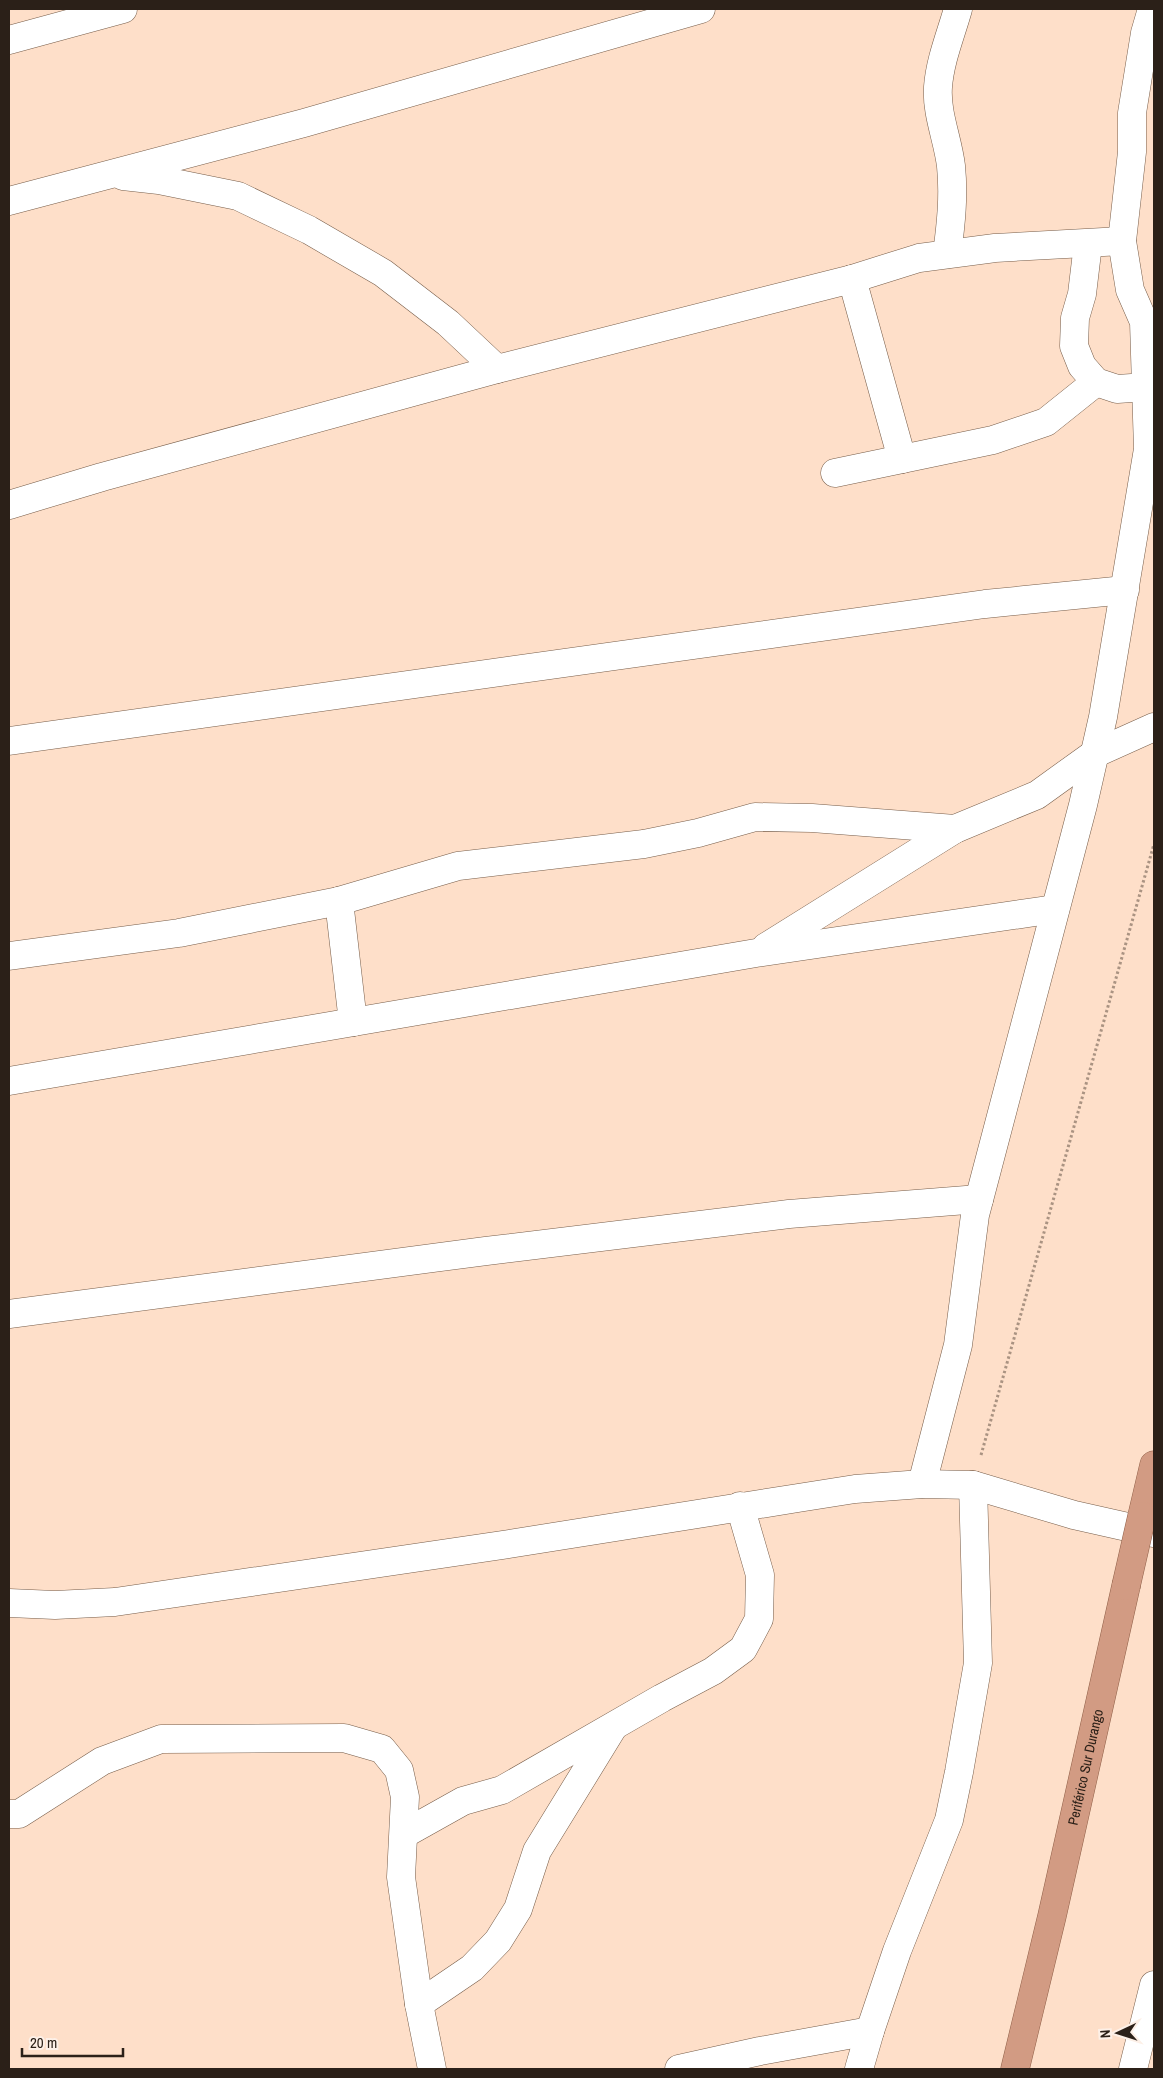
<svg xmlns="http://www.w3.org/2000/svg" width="1163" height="2078" viewBox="0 0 1163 2078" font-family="'Archivo Narrow',sans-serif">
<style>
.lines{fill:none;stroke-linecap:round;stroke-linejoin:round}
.minor-casing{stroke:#775d49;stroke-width:29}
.trunk-casing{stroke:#906049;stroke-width:29}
.path{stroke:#aa9382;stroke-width:3;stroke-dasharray:2.5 2.5;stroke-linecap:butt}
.minor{stroke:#fff;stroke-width:28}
.trunk{stroke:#d29b83;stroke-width:28}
.trunk-bridge-casing{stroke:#906049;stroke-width:29;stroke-linecap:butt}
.trunk-bridge{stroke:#d29b83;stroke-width:28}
.labels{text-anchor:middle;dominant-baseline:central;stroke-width:5;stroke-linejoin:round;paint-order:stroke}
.street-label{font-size:14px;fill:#2b2018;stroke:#fdf0e7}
</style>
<rect width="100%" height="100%" fill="#fedfc9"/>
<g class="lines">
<!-- minor casing -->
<g class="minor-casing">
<g id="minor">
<path d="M9 40 123 9"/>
<path d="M123 176 159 180 238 196 309 230 383 273 448 323 497 369"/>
<path d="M9 201 304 123 701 9"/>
<path d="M1088 244 1082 294 1075 318 1074 346 1082 366 1096 382 1117 389 1147 387"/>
<path d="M947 254C951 224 954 196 951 166 948 140 936 113 938 87 940 60 951 34 958 9"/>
<path d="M852 279 902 459"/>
<path d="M835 473 993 440 1046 422 1096 382"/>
<path d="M9 505 102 477 497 369 852 279 919 258 995 248 1122 241"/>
<path d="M9 741 985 604 1125 590"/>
<path d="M339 901 353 1022"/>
<path d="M766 947 955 829 1037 795 1094 754 1154 727"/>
<path d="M9 956 179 933 339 901 458 866 644 844 698 833 755 817 812 818 955 829"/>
<path d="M9 1081 756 953 1055 909"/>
<path d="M9 1314 486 1251 789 1214 979 1199"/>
<path d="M922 1484 958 1345 975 1215 1083 805 1103 717 1148 449 1144 322 1130 290 1122 241 1132 152V113L1145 33 1152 9"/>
<path d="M9 1603 55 1605 115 1602 509 1544 798 1498 855 1489 922 1484 973 1485 1074 1515 1154 1533"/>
<path d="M9 1814H19L102 1761 161 1739 344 1738 382 1749 399 1770 405 1797 401 1877 419 2004 432 2069"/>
<path d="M404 1834 463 1801 502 1790 662 1698 713 1671 743 1649 759 1619 760 1575 740 1506"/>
<path d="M419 2004 472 1968 498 1941 518 1909 537 1851 612 1729"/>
<path d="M679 2069 760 2051 870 2031"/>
<path d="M859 2069 870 2031 897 1951 949 1820 959 1772 978 1663 973 1485"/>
<path d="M1133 2069 1154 1985"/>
</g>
</g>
<!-- trunk casing -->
<g class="trunk-casing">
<g id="trunk">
<path d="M1142 1516 1154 1465"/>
<path id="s1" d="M1015 2069 1052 1916 1126 1586"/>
</g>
</g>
<!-- path -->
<path class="path" d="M981 1455 1154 844"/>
<!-- minor -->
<use href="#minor" class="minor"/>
<!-- trunk -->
<use href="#trunk" class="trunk"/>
<!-- trunk-bridge casing -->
<g class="trunk-bridge-casing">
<path id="trunk-bridge" d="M1126 1586 1142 1516"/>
</g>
<!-- trunk-bridge -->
<use href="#trunk-bridge" class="trunk-bridge"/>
</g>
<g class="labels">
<!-- street labels -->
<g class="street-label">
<text stroke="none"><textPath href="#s1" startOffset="310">Periférico Sur Durango</textPath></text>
</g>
</g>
<!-- border -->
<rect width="1163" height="2078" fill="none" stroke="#2b2018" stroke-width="20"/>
<!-- north arrow -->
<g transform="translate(1118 2033) rotate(266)" stroke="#fdf0e7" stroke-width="4" paint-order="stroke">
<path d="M0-4L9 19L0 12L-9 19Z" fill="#2b2018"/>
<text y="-8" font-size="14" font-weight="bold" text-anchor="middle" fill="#2b2018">N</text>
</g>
<!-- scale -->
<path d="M22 2048v8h101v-8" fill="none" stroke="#2b2018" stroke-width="2.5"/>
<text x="30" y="2048" font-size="15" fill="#2b2018" stroke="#fdf0e7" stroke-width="4" paint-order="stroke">20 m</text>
</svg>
